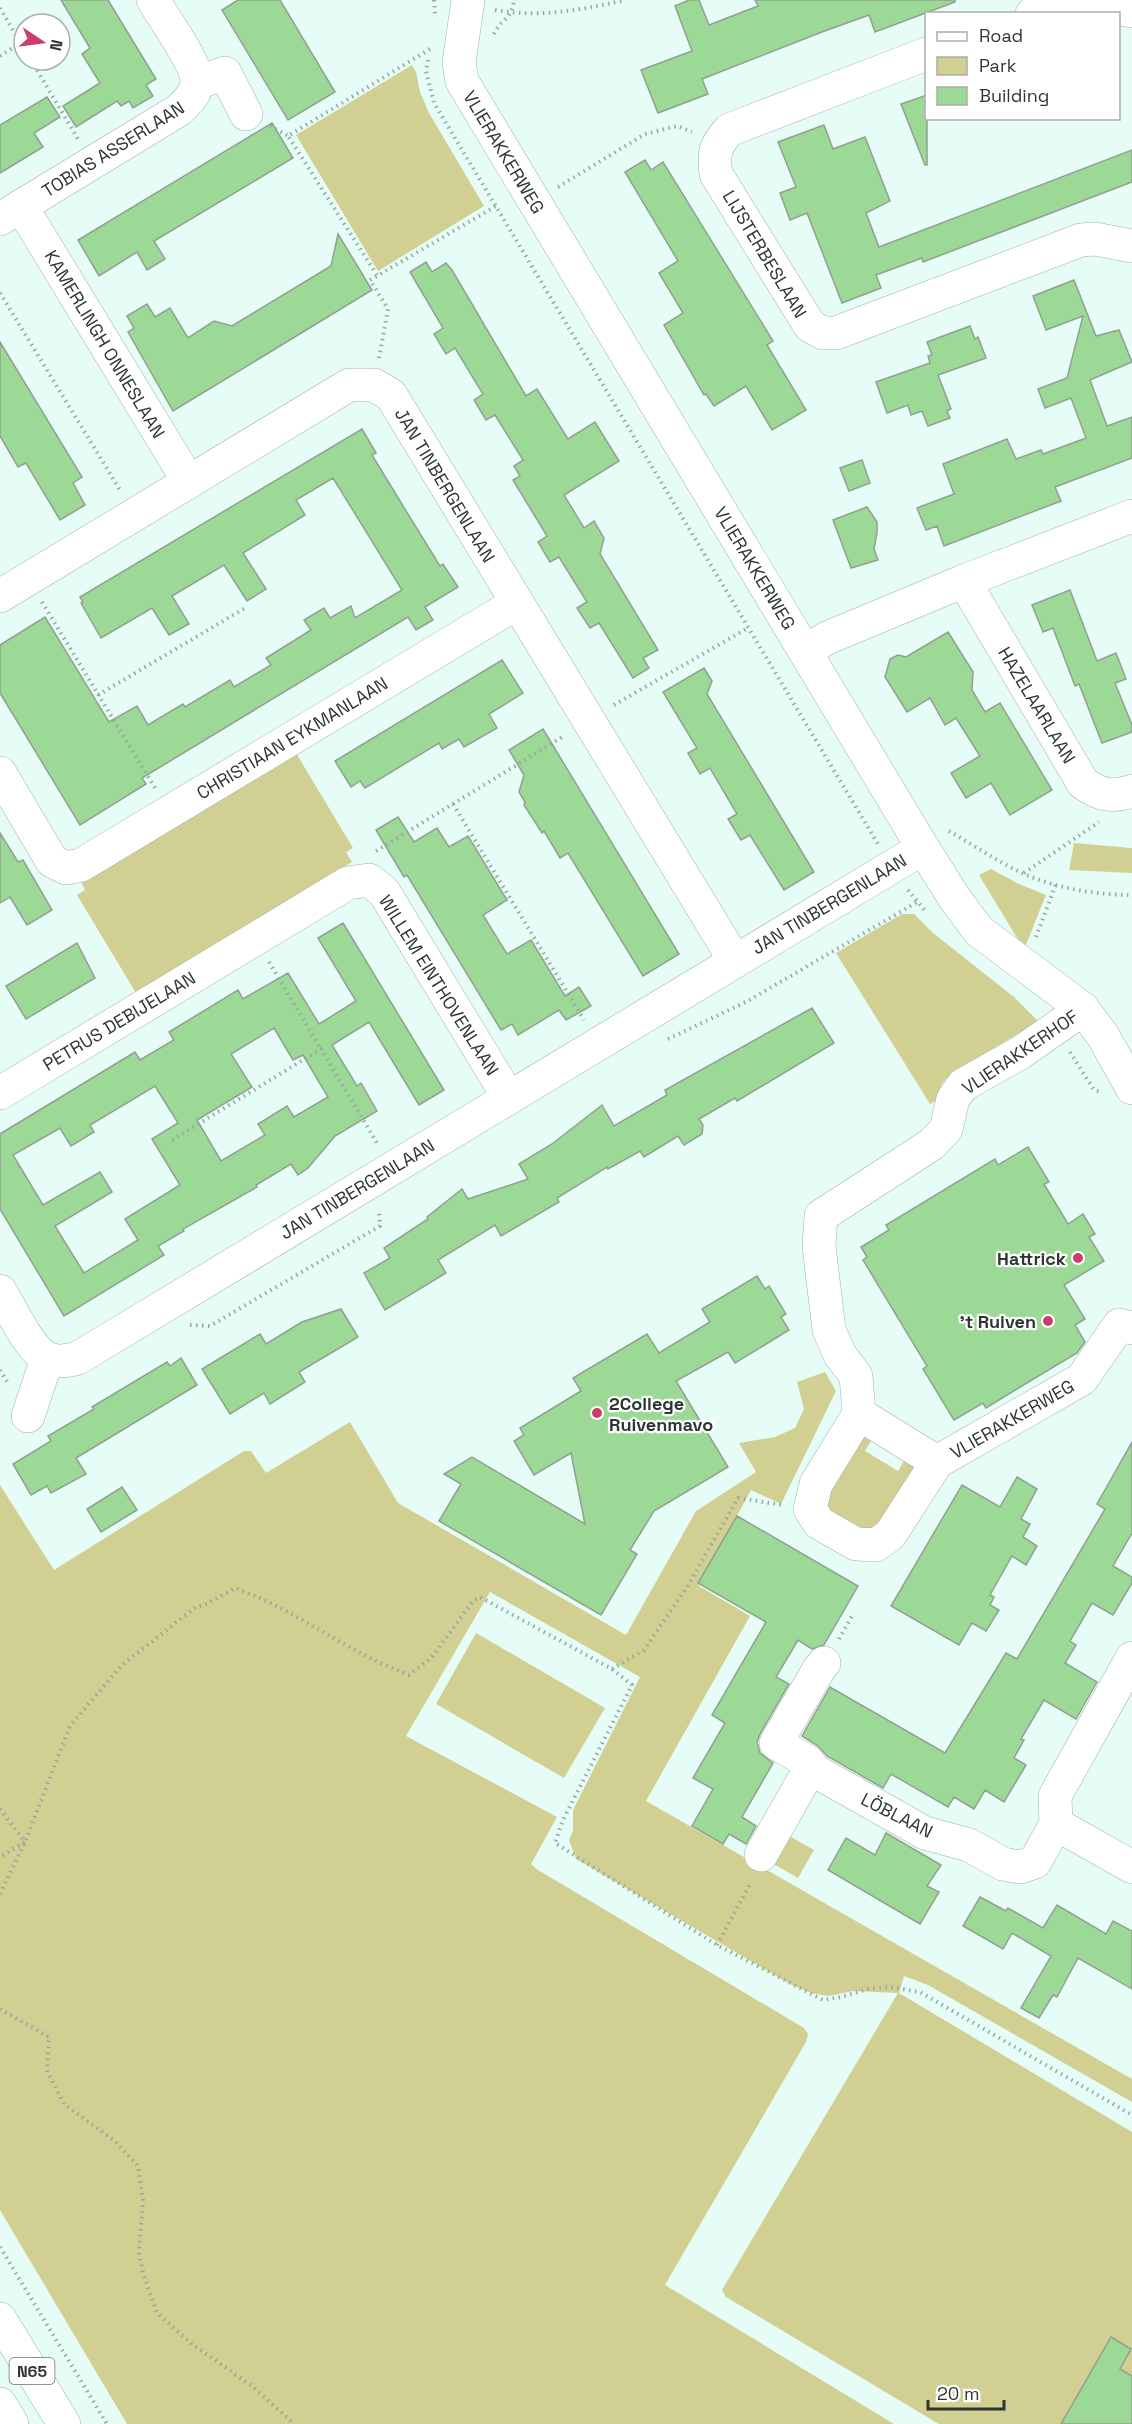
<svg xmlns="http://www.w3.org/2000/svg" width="1132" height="2424" viewBox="0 0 1132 2424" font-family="'Space Grotesk',sans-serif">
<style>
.green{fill:#d1d092}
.building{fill:#9dd996;stroke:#92a091;stroke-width:1.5;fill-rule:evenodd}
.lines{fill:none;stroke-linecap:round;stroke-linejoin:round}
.minor-casing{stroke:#9bb2ac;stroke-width:34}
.major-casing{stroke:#9bb2ac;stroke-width:34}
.path{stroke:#96a7a2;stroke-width:4;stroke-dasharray:1.5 4.5;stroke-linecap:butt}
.minor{stroke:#fff;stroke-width:33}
.major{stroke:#fff;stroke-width:33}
.poi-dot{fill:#ca3e6f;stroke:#fff;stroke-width:2}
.labels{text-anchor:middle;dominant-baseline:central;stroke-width:4.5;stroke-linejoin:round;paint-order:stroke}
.shield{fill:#fff;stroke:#6c7270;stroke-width:1.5}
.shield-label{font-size:16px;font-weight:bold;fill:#2d3633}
.street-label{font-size:18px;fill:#2d3633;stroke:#fff}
.poi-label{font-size:18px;font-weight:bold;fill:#2d3633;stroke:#fff;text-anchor:end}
</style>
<rect width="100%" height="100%" fill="#e5fdf6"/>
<!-- green -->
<g class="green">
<path d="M412 65 416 72 420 92 429 113 484 206 378 271 296 135Z"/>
<path d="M296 753 353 848 346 852 352 862 136 993 77 895 85 890 81 882Z"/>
<path d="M1074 843 1132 848V873L1069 870Z"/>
<path d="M991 869 1019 884 1046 895 1025 947 1022 946 979 875Z"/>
<path d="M902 914H914L933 933 1014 997 1038 1021 946 1078 941 1085 936 1101 930 1104 836 953Z"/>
<path d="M825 1372 836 1391 781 1504 751 1490 699 1586 750 1616 646 1801 1132 2079V2102L928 1985 904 1976 899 1993 1132 2132V2424H939L726 2297 722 2290 898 1993 853 1991 829 1996 811 1993 790 1984 576 1859 569 1840 573 1831V1810L640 1677 490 1592 406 1736 557 1817 531 1864 538 1870 804 2028 808 2034 806 2042 665 2285 894 2424H127L0 2210V1485L54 1570 244 1451H251L266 1473 350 1422 398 1503 626 1635 696 1511 756 1472 739 1443 775 1437 795 1428 804 1409 797 1382Z"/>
<path d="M874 1435 865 1451 898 1471 908 1454 914 1465 915 1472 872 1535 828 1516 822 1494 857 1437Z"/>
<path d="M476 1633 605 1708 564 1778 436 1704Z"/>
<path d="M786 1834 814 1850 798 1878 770 1862Z"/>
</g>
<!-- building -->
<g class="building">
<path d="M61 0H108L156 79 146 85 153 96 133 108 129 101 121 106 117 101 76 127 63 106 100 83 82 54 90 48Z"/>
<path d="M238 0H280L335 92 288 120 222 10Z"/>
<path d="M689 0H699L709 25 758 6 755 0H955V2L875 32 869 15 822 32 702 79 708 94 658 113 641 70 692 51 675 6Z"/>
<path d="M927 95V165H925L901 104Z"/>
<path d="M47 97 60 117 34 133 43 147 0 173V125Z"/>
<path d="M272 123 293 158 154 241 165 259 147 270 137 252 99 276 78 240Z"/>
<path d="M824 125 833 149 865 137 890 201 866 213 879 247 1132 150V182L923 262 922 258 876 275 881 288 842 303 807 213 790 220 780 193 796 187 778 142Z"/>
<path d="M645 160 651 170 663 162 773 341 767 345 806 410 772 430 746 386 714 406 706 394 704 395 664 325 683 313 659 273 678 261 625 172Z"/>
<path d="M338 234 372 290 173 411 128 332 134 328 127 316 147 304 155 317 170 308 188 338 214 321 232 326 331 266Z"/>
<path d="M426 262 432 272 446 263 452 270 526 396 537 389 568 439 595 422 619 461 564 495 584 528 594 521 604 538 600 554 658 650 643 658 649 668 633 678 599 623 590 628 577 608 587 602 559 557 550 562 538 542 547 536 513 480 520 476 514 466 523 460 495 415 486 420 474 400 483 394 455 348 446 354 434 334 443 328 410 272Z"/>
<path d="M1074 280 1096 336 1119 330 1132 362 1090 380 1107 426 1132 417V458L1055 487 1061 501 944 546 937 526 926 530 917 508 954 494 943 464 1007 439 1016 459 1041 450 1043 454 1086 438 1071 398 1045 408 1038 389 1067 378 1083 316 1046 330 1033 296Z"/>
<path d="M970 326 975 339 978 337 986 358 938 375 951 409 947 411 950 418 928 426 922 411 911 415 908 405 887 413 876 382 930 363 928 356 932 355 927 342Z"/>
<path d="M0 342 82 477 73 483 85 505 60 520 26 463 18 467 0 436Z"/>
<path d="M362 429 376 453 372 455 400 501 440 566 443 564 458 587 425 607 433 620 416 630 408 617 142 778 146 784 80 825 0 693V645L45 617 109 722 137 706 148 725 183 704 185 707 230 680 234 687 271 665 266 658 311 630 304 620 324 608 330 618 351 606 355 618 402 590 333 478 296 500 305 515 243 553 266 589 247 601 224 565 172 596 189 624 169 635 152 608 101 638 81 603 83 602 80 597Z"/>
<path d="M862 460 870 483 849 491 840 468Z"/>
<path d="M867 507 877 522V533L874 549 878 560 851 568 833 520Z"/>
<path d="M1070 590 1097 661 1116 653 1126 679 1115 683 1132 725V732L1102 743 1079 684 1075 686 1053 628 1043 632 1032 605Z"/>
<path d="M948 632 973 672 972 690 985 712 1000 703 1052 790 1010 815 991 783 966 798 951 773 980 756 956 718 945 725 930 698 907 712 885 677 890 659 898 655 906 657Z"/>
<path d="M502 660 523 693 489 714 497 728 464 747 459 739 442 749 439 743 365 788 360 781 351 787 335 761Z"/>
<path d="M704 668 712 681 707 694 814 872 784 890 750 835 741 840 728 819 737 814 710 768 700 774 688 753 697 748 663 692Z"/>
<path d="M543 729 679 954 643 976 568 853 560 858 544 831 542 833 524 805 525 802 519 792 524 775 509 750Z"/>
<path d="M398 817 414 842 437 828 449 847 468 836 507 900 483 915 507 954 531 940 565 996 579 987 591 1006 566 1020 559 1010 518 1035 512 1024 501 1030 407 875 404 877 376 830Z"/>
<path d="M0 833 18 862 23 860 52 910 27 925 10 897 0 903Z"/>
<path d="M343 923 444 1090 419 1105 369 1022 332 1045 357 1086 361 1083 377 1111 335 1136 308 1168 298 1175 291 1164 256 1185 257 1187 183 1229 184 1231 158 1246 164 1255 64 1316 0 1209V1134L135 1052 140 1060 174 1040 169 1032 238 990 243 999 288 973 319 1024 356 1001 318 938ZM274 1028 293 1060 303 1055 328 1097 294 1117 287 1106 258 1124 265 1135 221 1161 197 1120 252 1087 231 1054ZM155 1086 178 1123 152 1139 180 1185 125 1219 138 1240 84 1273 55 1226 112 1192 100 1172 43 1205 13 1155 60 1128 71 1146 94 1132 90 1125Z"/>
<path d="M77 943 95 978 26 1019 6 986Z"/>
<path d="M812 1008 834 1043 737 1101 735 1098 699 1119 703 1125 702 1134 684 1145 678 1136 644 1157 640 1151 608 1169 607 1167 557 1198 559 1202 501 1236 495 1225 438 1260 446 1273 385 1310 364 1273 390 1258 384 1248 428 1219 427 1217 462 1189 468 1199 528 1179 519 1164 552 1144 602 1105 614 1126 667 1095 665 1090Z"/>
<path d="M1028 1147 1049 1182 1044 1184 1068 1224 1083 1214 1095 1234 1089 1237 1104 1261 1064 1285 1085 1319 1075 1325 1085 1342 1077 1353 1035 1378 986 1408 983 1403 954 1420 923 1369 927 1366 863 1260 867 1257 861 1247 889 1230 886 1225 995 1159 998 1165Z"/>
<path d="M757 1276 765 1289 769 1286 786 1314 781 1317 789 1330 735 1363 728 1352 676 1381 728 1467 654 1511 630 1550 637 1554 601 1615 439 1521 461 1484 444 1474 472 1457 585 1524 571 1453 534 1475 514 1441 524 1435 520 1428 581 1391 573 1378 647 1334 659 1353 710 1322 702 1309Z"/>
<path d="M341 1309 358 1337 299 1372 305 1382 270 1404 264 1393 230 1414 202 1369 260 1334 266 1344 302 1322Z"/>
<path d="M181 1358 197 1385 76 1458 86 1474 51 1493 47 1486 31 1495 13 1464 51 1441 48 1436 94 1409 92 1407 167 1362 170 1366Z"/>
<path d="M1132 1442V1533L1113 1566 1132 1577V1583L1113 1615 1092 1603 1070 1641 1076 1645 1065 1663 1097 1682 1076 1719 1044 1700 1021 1739 1024 1740 1014 1758 1026 1765 1004 1802 985 1790 974 1809 954 1797 948 1807 891 1774 883 1788 827 1756 818 1746 802 1736 830 1687 945 1753 1006 1653 1017 1659 1105 1509 1097 1504Z"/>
<path d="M1017 1477 1037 1489 1021 1519 1030 1524 1023 1537 1037 1546 1026 1565 1012 1556 990 1595 994 1597 990 1605 999 1610 986 1631 972 1623 959 1645 891 1606 962 1485 1000 1507Z"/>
<path d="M122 1487 137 1510 101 1532 87 1509Z"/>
<path d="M737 1516 858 1586 824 1645 812 1649 798 1640 776 1677 789 1684 760 1734 757 1742 760 1753 773 1763 742 1817 756 1826 746 1844 729 1834 723 1844 692 1826 713 1789 693 1778 725 1723 712 1715 766 1622 698 1583Z"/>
<path d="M886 1833 941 1865 927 1886 939 1892 920 1924 828 1870 846 1838 875 1855Z"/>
<path d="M980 1897 1006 1911 1008 1908 1043 1928 1057 1905 1106 1934 1113 1921 1132 1931V1989L1078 1958 1057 1997 1053 1995 1039 2018 1021 2008 1051 1956 1012 1933 1003 1949 963 1926Z"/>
<path d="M1111 2337 1131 2349 1120 2369 1132 2376V2424H1061Z"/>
</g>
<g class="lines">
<!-- minor casing -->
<g class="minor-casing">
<g id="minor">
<path d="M468 0 459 63 462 81 923 848 955 899 979 931 1083 1009 1103 1036 1132 1088"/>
<path d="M1066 0 1132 11"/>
<path d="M1032 14 1059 0"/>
<path d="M926 54 729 130C715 146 713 153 716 174L810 326 823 333H836L1081 240 1095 239 1132 246"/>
<path d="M197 83 225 73 246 114"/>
<path d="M21 206 189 482"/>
<path d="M0 219 179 110C187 102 196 95 197 83 198 65 163 17 153 0"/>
<path d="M964 581 1083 783C1100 795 1112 798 1132 791"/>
<path d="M0 596 349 385H374L391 395 735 961"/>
<path d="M806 651 827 638 964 581 1132 516"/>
<path d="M0 773 52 861 66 868 81 865 517 603"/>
<path d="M1083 1009 1020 1053 963 1085 953 1099 946 1129 932 1144 821 1216 819 1246 829 1330 840 1355 856 1376 859 1414 816 1484 810 1509 819 1523 856 1544 876 1545 890 1535 937 1462 1082 1379 1119 1325 1132 1328"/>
<path d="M0 1093 348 883 369 880 384 892 509 1098"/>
<path d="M0 1291C12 1310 27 1345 45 1357 54 1363 68 1361 78 1358L923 848"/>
<path d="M859 1414 937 1462"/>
<path d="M28 1416 47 1359"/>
<path d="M815 1771 808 1762 776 1743 819 1669 824 1663"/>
<path d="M1056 1824 1132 1867"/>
<path d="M761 1855 803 1781 815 1771 925 1833 969 1845 1003 1864 1020 1867 1035 1862 1056 1824 1055 1796 1132 1658"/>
</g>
</g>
<!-- major casing -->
<g class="major-casing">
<g id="major">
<path d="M0 2319 64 2424"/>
<path d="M0 2404 12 2424"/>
</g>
</g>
<!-- path -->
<g class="path">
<path d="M434 0 435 14"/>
<path d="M0 8 24 49"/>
<path d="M495 10C540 18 581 10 625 0"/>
<path d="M494 34C501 18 511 21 514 0"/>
<path d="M0 56 20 43"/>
<path d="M31 60 78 139"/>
<path d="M428 60 426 71 434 103 878 844"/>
<path d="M270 126 288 136"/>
<path d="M558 187 645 134 677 126 692 132"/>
<path d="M377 275 288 136 430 49"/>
<path d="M0 293 120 490"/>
<path d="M379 358 388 309 370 280 496 206"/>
<path d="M42 602 155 788"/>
<path d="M98 695 245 608"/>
<path d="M614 705 748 628"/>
<path d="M453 804 584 1020"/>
<path d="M949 831C973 845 997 861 1022 873 1055 888 1096 895 1132 895"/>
<path d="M376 851 564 736"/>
<path d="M1024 873 1099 822"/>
<path d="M908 890 926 912"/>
<path d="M1036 937 1056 884"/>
<path d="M269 962 321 1049"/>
<path d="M668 1039 746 1002 919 901"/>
<path d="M1070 1052 1094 1090 1101 1092"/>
<path d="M172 1140 321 1049 377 1143"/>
<path d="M190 1325 210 1326 380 1226 379 1211"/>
<path d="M0 1370 9 1385"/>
<path d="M839 1639 852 1616"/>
<path d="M612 1669 644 1650 687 1587 738 1498 782 1505"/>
<path d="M0 1809 25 1842 0 1857"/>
<path d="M0 1894 25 1842 70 1726 122 1665 196 1607 207 1604 235 1588C297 1610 348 1653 409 1675L432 1657 473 1601 480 1597 612 1669 632 1685 563 1820 555 1843 717 1945 823 2000 841 1997 868 1989 890 1987 920 1992 1132 2115"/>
<path d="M717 1945 751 1882"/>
<path d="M0 2009 49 2037 47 2071 64 2104 116 2142 138 2166 143 2201 139 2252 143 2273 157 2313 192 2344 252 2386 294 2424"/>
<path d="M0 2247 107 2424"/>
</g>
<!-- minor -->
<use href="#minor" class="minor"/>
<!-- major -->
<use href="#major" class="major"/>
</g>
<!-- markers -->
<g class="poi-dot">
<circle cx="1078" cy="1258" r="6"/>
<circle cx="1048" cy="1321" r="6"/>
<circle cx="597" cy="1413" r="6"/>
</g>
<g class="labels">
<!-- shield labels -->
<rect class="shield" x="9.5" y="2358" width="45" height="26" rx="4.5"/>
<g class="shield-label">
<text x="32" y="2371">N65</text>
</g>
<!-- street labels -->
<g class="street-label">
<text transform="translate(113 149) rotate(-32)">TOBIAS ASSERLAAN</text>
<text transform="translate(504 152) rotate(59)">VLIERAKKERWEG</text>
<text transform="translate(765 254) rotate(59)">LIJSTERBESLAAN</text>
<text transform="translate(105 344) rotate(59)">KAMERLINGH ONNESLAAN</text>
<text transform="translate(445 485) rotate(59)">JAN TINBERGENLAAN</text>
<text transform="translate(755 568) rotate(59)">VLIERAKKERWEG</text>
<text transform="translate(1037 705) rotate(59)">HAZELAARLAAN</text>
<text transform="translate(292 738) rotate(-31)">CHRISTIAAN EYKMANLAAN</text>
<text transform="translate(829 904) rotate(-31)">JAN TINBERGENLAAN</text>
<text transform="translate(439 985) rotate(58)">WILLEM EINTHOVENLAAN</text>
<text transform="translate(119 1021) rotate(-31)">PETRUS DEBIJELAAN</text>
<text transform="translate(1020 1052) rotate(-34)">VLIERAKKERHOF</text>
<text transform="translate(357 1189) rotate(-31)">JAN TINBERGENLAAN</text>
<text transform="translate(1012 1419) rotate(-30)">VLIERAKKERWEG</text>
<text transform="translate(897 1815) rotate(27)">LÖBLAAN</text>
</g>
<!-- poi labels -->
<g class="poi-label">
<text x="1066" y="1258">Hattrick</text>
<text x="1036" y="1321">'t Ruiven</text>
<text x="609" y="1403" text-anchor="start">2College<tspan x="609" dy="21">Ruivenmavo</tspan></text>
</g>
</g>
<!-- legend -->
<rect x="925" y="12" width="195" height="108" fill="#ffffff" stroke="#abafad" stroke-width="1.5"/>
<rect x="937" y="32" width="30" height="9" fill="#ffffff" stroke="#abafad" stroke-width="1.5"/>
<text x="979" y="42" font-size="18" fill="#2d3633">Road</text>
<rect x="937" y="57" width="30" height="18" fill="#d1d092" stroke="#abafad" stroke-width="1.5"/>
<text x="979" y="72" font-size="18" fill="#2d3633">Park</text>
<rect x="937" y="87" width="30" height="18" fill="#9dd996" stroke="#abafad" stroke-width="1.5"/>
<text x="979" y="102" font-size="18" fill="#2d3633">Building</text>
<!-- north arrow -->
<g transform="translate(42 42) rotate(103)"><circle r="28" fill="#ffffff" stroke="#abafad" stroke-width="1.5"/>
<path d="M0-4.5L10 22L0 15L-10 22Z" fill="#ca3e6f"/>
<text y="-9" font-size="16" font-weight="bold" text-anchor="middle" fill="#2d3633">N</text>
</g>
<!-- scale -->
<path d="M928 2400v9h76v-9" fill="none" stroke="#2d3633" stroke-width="3"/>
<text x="937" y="2400" font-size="18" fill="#2d3633" stroke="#ffffff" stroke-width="4.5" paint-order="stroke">20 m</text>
</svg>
